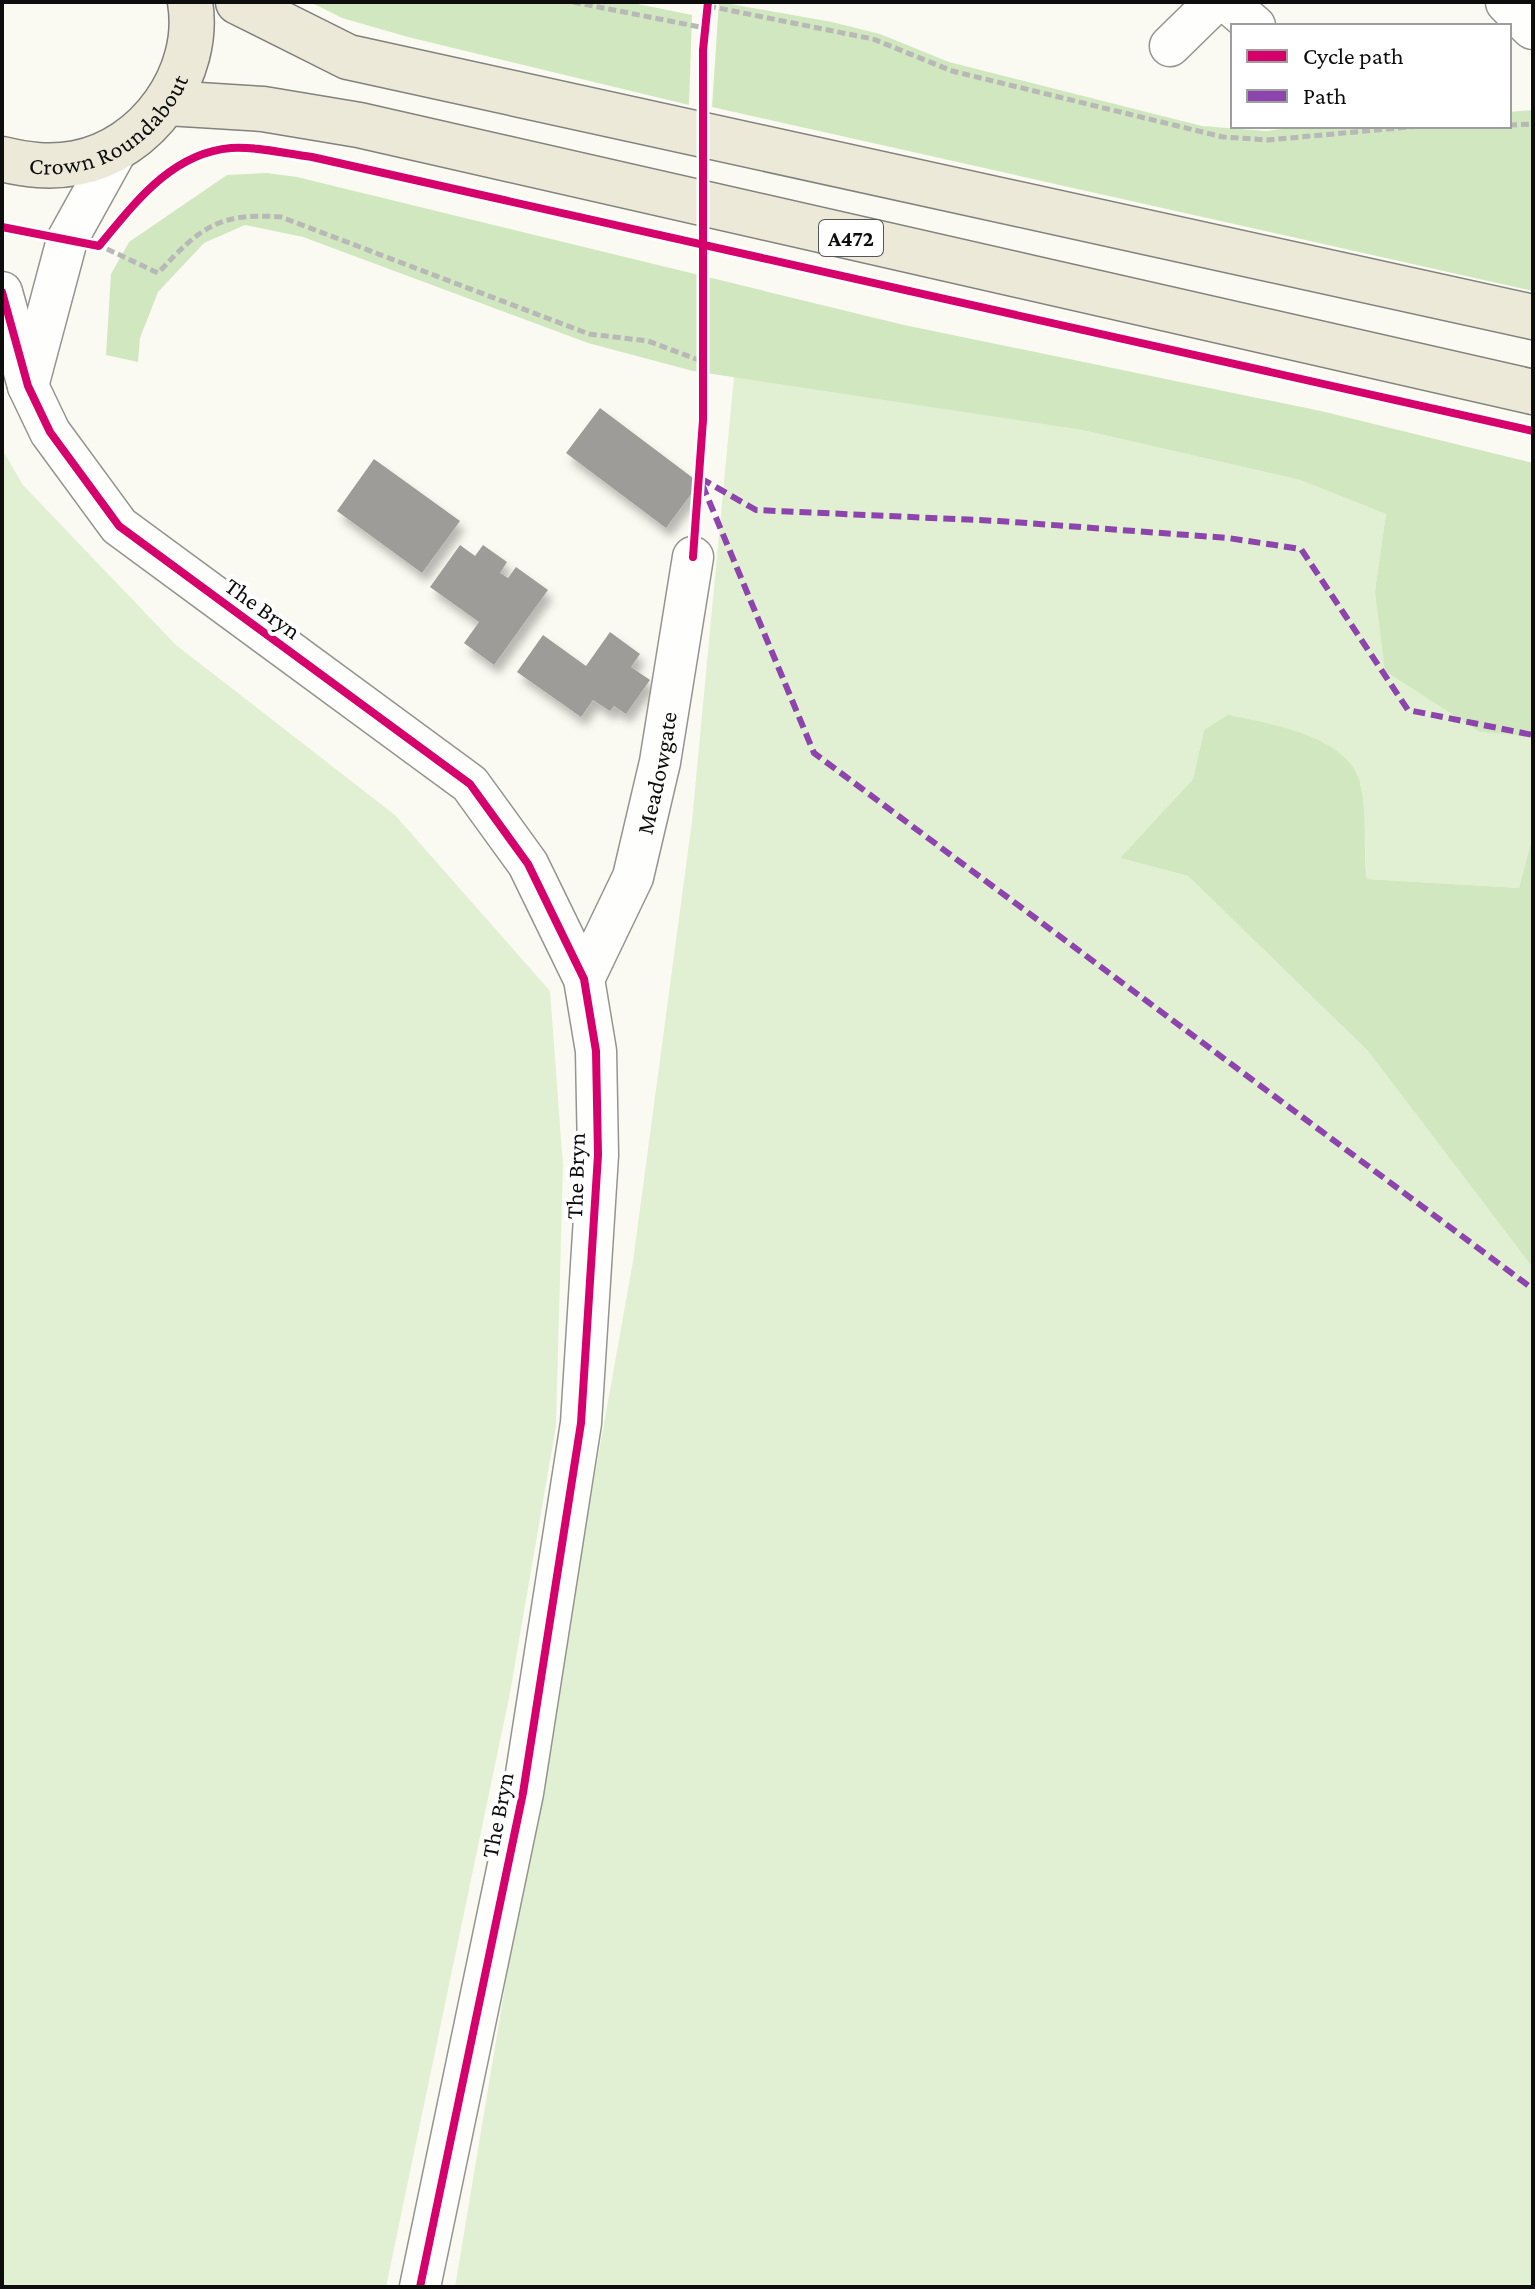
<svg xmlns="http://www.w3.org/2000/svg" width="1535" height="2289" viewBox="0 0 1535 2289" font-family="'Crimson Pro',serif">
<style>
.green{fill:#e1f0d3}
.forest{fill:#d1e7c0}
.building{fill:#9e9c98;filter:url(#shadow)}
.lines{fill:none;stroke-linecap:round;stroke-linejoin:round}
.minor-casing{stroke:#949490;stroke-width:43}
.tertiary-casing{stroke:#949490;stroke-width:47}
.primary-casing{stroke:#81817d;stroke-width:47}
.path{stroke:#b8b8b6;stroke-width:5;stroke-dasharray:8 4;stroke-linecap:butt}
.minor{stroke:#fefefd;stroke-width:40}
.tertiary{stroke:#fefefd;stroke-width:44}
.primary{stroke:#ece9d9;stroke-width:44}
.quiet{stroke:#8e44ad;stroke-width:6;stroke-dasharray:12 6;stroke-linecap:butt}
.cycleway-casing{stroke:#fff;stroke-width:13}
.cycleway{stroke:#d6006c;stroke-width:8}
.labels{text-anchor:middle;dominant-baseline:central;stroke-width:8;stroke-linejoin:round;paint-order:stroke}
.shield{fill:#fff;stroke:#565656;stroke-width:2}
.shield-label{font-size:22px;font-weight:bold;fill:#0d0d0d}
.street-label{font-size:24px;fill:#0d0d0d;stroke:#fff}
</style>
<defs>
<filter id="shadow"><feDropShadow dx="5" dy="9" stdDeviation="4" flood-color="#0004"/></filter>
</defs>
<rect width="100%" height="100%" fill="#fbfaf2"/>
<!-- green -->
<g class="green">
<path d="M734 376 1082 430 1300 480 1386 514 1375 591 1480 732 1533 737V834L1519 888 1367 879 1361 784 1204 730 1193 779 1120 858 1188 876 1368 1051 1533 1268V2287H455L523 1879 633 1261 692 821Z"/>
<path d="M2 449 23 485 176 645 395 815 550 991 563 1165 556 1426 510 1693 386 2287H2Z"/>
</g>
<!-- forest -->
<g class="forest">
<path d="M310 2H628L692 15 689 105 408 37 342 18Z"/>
<path d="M719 2 832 22 880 34 949 62 1202 126 1266 131 1304 126H1509V112L1533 110V291L712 107Z"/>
<path d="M266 173 297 177 904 325 1321 411 1533 463V737L1480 732 1385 671 1375 591 1386 514 1300 480 1082 430 693 371 588 343 303 237 245 225 204 243 158 292 140 338 138 362 106 355 111 274 129 242 227 175Z"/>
<path d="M1228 715C1271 724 1352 736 1361 787 1367 817 1363 849 1367 879L1519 888 1533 834V1268L1368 1051 1188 876 1120 858 1193 779 1204 730Z"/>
</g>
<!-- building -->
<g class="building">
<path d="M600 408 693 478 692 493 666 528 566 453Z"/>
<path d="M374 459 460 521 422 573 337 511Z"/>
<path d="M460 545 475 556 483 545 507 562 500 573 508 578 516 567 548 590 494 665 464 643 479 622 430 587Z"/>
<path d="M610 632 640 654 631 667 650 680 626 714 614 706 610 711 593 700 581 717 517 672 543 635 586 666Z"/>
</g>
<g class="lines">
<!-- minor casing -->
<g class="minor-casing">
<g id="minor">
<path d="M1227 2 1255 26"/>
<path d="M1170 46 1215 2"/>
<path d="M2 292 28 386 50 432 119 526 470 784 528 864 584 979 596 1051 598 1155 581 1423 523 1793 420 2287"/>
<path d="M28 386 67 240 118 148"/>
<path id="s1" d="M584 979 633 877 660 762 693 557"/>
</g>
</g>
<!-- tertiary casing -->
<g class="tertiary-casing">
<path id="tertiary" d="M1508 2 1533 27"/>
</g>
<!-- primary casing -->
<g class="primary-casing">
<g id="primary">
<path d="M238 2 348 57 1533 317"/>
<path d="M167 103 263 109 359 125 1533 392"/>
<path id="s2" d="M2 159C27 165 50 168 76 163 147 150 202 74 190 2"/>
</g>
</g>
<!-- path -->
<g class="path">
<path d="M573 2 705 28"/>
<path d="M708 6 873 39 952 71 1223 137 1268 140 1420 126"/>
<path d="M1509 125 1533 124"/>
<path d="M107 249 158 273C200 228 218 212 281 217L589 334 648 341 704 362"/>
</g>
<!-- minor -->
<use href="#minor" class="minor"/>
<!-- tertiary -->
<use href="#tertiary" class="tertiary"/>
<!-- primary -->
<use href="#primary" class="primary"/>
<!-- quiet -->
<g class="quiet">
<path d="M700 478 756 510 999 521 1228 538 1301 549 1408 710 1533 735"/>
<path d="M702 484 814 753 1533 1289"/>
</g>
<!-- cycleway casing -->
<g class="cycleway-casing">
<g id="cycleway">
<path d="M2 227 99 246C134 204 171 153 231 148 256 146 286 154 312 157L1533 431"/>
<path d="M2 292 28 386 50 432 119 526 470 784 528 864 584 979 596 1051 598 1155 581 1423 523 1793 420 2287"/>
<path d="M693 557 703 420V50L708 2"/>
</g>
</g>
<!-- cycleway -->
<use href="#cycleway" class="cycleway"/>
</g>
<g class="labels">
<!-- shield labels -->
<rect class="shield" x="819" y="220" width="64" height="36" rx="6"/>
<g class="shield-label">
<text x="851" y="238">A472</text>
</g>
<!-- street labels -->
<g class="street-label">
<text stroke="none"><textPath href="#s2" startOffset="122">Crown Roundabout</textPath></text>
<text transform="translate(263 608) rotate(36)">The Bryn</text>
<text stroke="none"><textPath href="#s1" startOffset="220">Meadowgate</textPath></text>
<text transform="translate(575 1176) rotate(-88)">The Bryn</text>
<text transform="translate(497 1815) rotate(-79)">The Bryn</text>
</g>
</g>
<!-- border -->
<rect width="1535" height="2289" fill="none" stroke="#0d0d0d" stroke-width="8"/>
<!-- legend -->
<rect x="1231" y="24" width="280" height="104" fill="#ffffff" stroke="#9e9e9e" stroke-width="2"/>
<rect x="1247" y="50" width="40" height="12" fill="#d6006c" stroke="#9e9e9e" stroke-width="2"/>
<text x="1303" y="64" font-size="24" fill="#0d0d0d">Cycle path</text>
<rect x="1247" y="90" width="40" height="12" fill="#8e44ad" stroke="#9e9e9e" stroke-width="2"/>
<text x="1303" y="104" font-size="24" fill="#0d0d0d">Path</text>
</svg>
